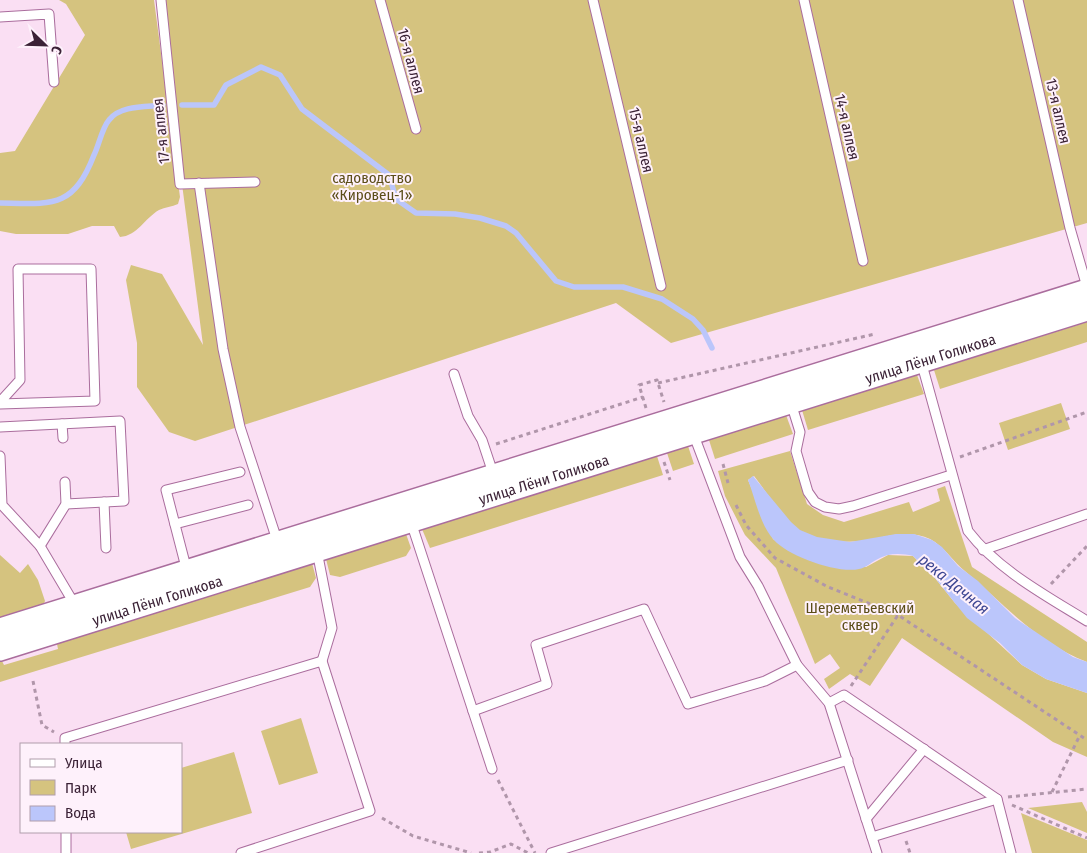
<svg xmlns="http://www.w3.org/2000/svg" width="1087" height="853" viewBox="0 0 1087 853" font-family="'Fira Sans Condensed',sans-serif">
<style>
.green{fill:#d5c37f}
.water{fill:#bbc6fb}
.lines{fill:none;stroke-linecap:round;stroke-linejoin:round}
.stream{stroke:#bbc6fb;stroke-width:5.5}
.service-casing{stroke:#aa6d9d;stroke-width:11}
.tertiary-casing{stroke:#aa6d9d;stroke-width:24}
.path{stroke:#b096aa;stroke-width:3;stroke-dasharray:4 4;stroke-linecap:butt}
.service{stroke:#fff;stroke-width:9}
.tertiary{stroke:#fff;stroke-width:21}
.labels{text-anchor:middle;dominant-baseline:central;stroke-width:4;stroke-linejoin:round;paint-order:stroke}
.street-label{font-size:15px;fill:#3b2236;stroke:#fef1fb}
.park-label{font-size:15px;fill:#5b4d17;stroke:#fef1fb}
.water-label{font-size:16px;font-style:italic;fill:#3e4793;stroke:#fef1fb}
</style>
<rect width="100%" height="100%" fill="#fadff3"/>
<!-- green -->
<g class="green">
<path d="M59 0H154L180 197 178 204C172 207 165 207 159 210 145 218 137 236 120 237L114 226H92L68 234H16L0 231V153L15 151 85 35 66 4Z"/>
<path d="M158 0H1087V223L671 343 616 303 195 441 169 432 137 387V343L126 280 131 265 162 274 203 345Z"/>
<path d="M1087 322V342L940 389 934 370Z"/>
<path d="M917 375 924 394 808 430 802 410Z"/>
<path d="M1061 403 1070 429 1008 450 999 423Z"/>
<path d="M786 415 793 434 715 459 709 440Z"/>
<path d="M688 446 694 464 673 471 667 453Z"/>
<path d="M790 451 807 504 823 515 844 522 909 502 913 512 940 501 937 489 945 486 972 567 1087 642V662C1037 643 1005 605 966 572 953 562 945 547 930 539 914 531 894 534 878 538 854 544 823 544 800 531 784 521 766 491 754 476L748 480 773 539 788 550 809 560 829 566 866 567 888 555 913 556 935 578 955 603 1022 665 1046 679 1087 693V757L1053 742 902 638 870 686 850 674 829 689 824 679 840 668 830 654 815 664 776 568 745 535 725 496 718 471Z"/>
<path d="M657 456 663 475 430 548 422 529Z"/>
<path d="M406 534 411 548 406 556 340 577 330 575 326 559Z"/>
<path d="M0 555 20 573 28 564 38 580 45 601 42 608 0 623Z"/>
<path d="M312 563 316 578 310 587 0 682V661H2L4 665 58 649 57 644Z"/>
<path d="M301 718 318 773 279 785 261 731Z"/>
<path d="M234 752 252 813 131 849 126 832H181V768Z"/>
<path d="M1082 802 1087 812V833L1028 808Z"/>
<path d="M1021 813 1087 840V853H1032Z"/>
</g>
<!-- water -->
<path class="water" d="M753 476 791 522 800 530 817 537 850 542 896 534H914L932 540 942 547 958 566 978 581 1015 618 1073 657 1087 662V693L1046 679 1022 665 1000 643 967 618 935 578 913 556C900 553 888 553 876 560 870 563 866 568 859 569 838 574 788 556 774 540 760 525 755 498 748 480Z"/>
<g class="lines">
<!-- stream -->
<g class="stream">
<path d="M182 105H214L226 85 261 67 280 75 302 109 389 175 396 199 416 213 455 214 480 218 506 226 516 233 556 281 574 287H623L662 299 693 319 703 330 712 348"/>
<path d="M0 203C52 204 73 209 94 155 99 145 102 128 109 120 120 105 147 107 163 105"/>
</g>
<!-- service casing -->
<g class="service-casing">
<g id="service">
<path d="M161 0 180 184 255 182"/>
<path d="M380 0 416 129"/>
<path d="M593 0 661 286"/>
<path d="M804 0 863 261"/>
<path d="M1018 0 1070 228 1087 287"/>
<path d="M0 17 49 14 54 82"/>
<path d="M199 183 223 349 240 427 278 543"/>
<path d="M921 361 968 531C998 570 1045 595 1087 621"/>
<path d="M454 374 468 416 482 440 494 476"/>
<path d="M0 402 20 380 18 269H91L95 401 0 404"/>
<path d="M791 403 800 432 796 451 808 492 815 502 825 507 839 509 853 506 951 475"/>
<path d="M62 424 63 438"/>
<path d="M0 427 120 421 124 501 66 504"/>
<path d="M693 433 740 557 758 586 797 665 829 703 877 853"/>
<path d="M0 456 2 505 40 546 75 605"/>
<path d="M104 502 106 548"/>
<path d="M411 522 492 769"/>
<path d="M175 524 248 505"/>
<path d="M40 546 66 504 65 482"/>
<path d="M983 550 1087 514"/>
<path d="M317 551 332 628 322 661"/>
<path d="M187 571 166 490 240 472"/>
<path d="M829 703 844 695 997 799 1011 853"/>
<path d="M473 711 547 684 536 645 644 609 688 704 765 681 797 665"/>
<path d="M65 744V738L322 661 370 811 241 853"/>
<path d="M866 819 924 749"/>
<path d="M66 832V853"/>
<path d="M872 837 997 799"/>
<path d="M551 853 848 760"/>
</g>
</g>
<!-- tertiary casing -->
<g class="tertiary-casing">
<g id="tertiary">
<path d="M0 629 1087 290"/>
<path id="s1" d="M0 650 1087 310"/>
</g>
</g>
<!-- path -->
<g class="path">
<path d="M658 383 875 334"/>
<path d="M646 408 639 385 657 380 664 402"/>
<path d="M496 444 643 397"/>
<path d="M960 457 1087 412"/>
<path d="M664 462 670 480"/>
<path d="M723 464 728 483"/>
<path d="M736 505 746 525 775 558 828 587 898 615"/>
<path d="M1051 584 1087 546"/>
<path d="M33 681 42 725 54 732"/>
<path d="M851 686 898 615 1087 740"/>
<path d="M498 780 535 853"/>
<path d="M1052 792 1080 735"/>
<path d="M1008 797 1087 789"/>
<path d="M1012 805 1087 838"/>
<path d="M382 818 413 836 471 853"/>
<path d="M906 841 910 853"/>
<path d="M479 853 490 852 511 844 528 853"/>
</g>
<!-- service -->
<use href="#service" class="service"/>
<!-- tertiary -->
<use href="#tertiary" class="tertiary"/>
</g>
<g class="labels">
<!-- street labels -->
<g class="street-label">
<text transform="translate(411 61) rotate(75)">16-я аллея</text>
<text transform="translate(1058 111) rotate(77)">13-я аллея</text>
<text transform="translate(847 127) rotate(77)">14-я аллея</text>
<text transform="translate(161 131) rotate(-96)">17-я аллея</text>
<text transform="translate(641 140) rotate(77)">15-я аллея</text>
<text stroke="none"><textPath href="#s1" startOffset="975">улица Лёни Голикова</textPath></text>
<text stroke="none"><textPath href="#s1" startOffset="570">улица Лёни Голикова</textPath></text>
<text stroke="none"><textPath href="#s1" startOffset="165">улица Лёни Голикова</textPath></text>
</g>
<!-- park labels -->
<g class="park-label">
<text x="372" y="178">садоводство<tspan x="372" dy="17">«Кировец-1»</tspan></text>
<text x="860" y="608">Шереметьевский<tspan x="860" dy="17">сквер</tspan></text>
</g>
<!-- water labels -->
<g class="water-label">
<text transform="translate(954 584) rotate(39)">река Дачная</text>
</g>
</g>
<!-- legend -->
<rect x="20" y="743" width="162" height="90" fill="#fef1fb" stroke="#b09eac"/>
<rect x="30" y="759" width="25" height="8" fill="#ffffff" stroke="#b09eac"/>
<text x="65" y="768" font-size="15" fill="#3b2236">Улица</text>
<rect x="30" y="780" width="25" height="15" fill="#d5c37f" stroke="#b09eac"/>
<text x="65" y="793" font-size="15" fill="#3b2236">Парк</text>
<rect x="30" y="806" width="25" height="15" fill="#bbc6fb" stroke="#b09eac"/>
<text x="65" y="818" font-size="15" fill="#3b2236">Вода</text>
<!-- north arrow -->
<g transform="translate(45 45) rotate(113)" stroke="#fef1fb" stroke-width="4" paint-order="stroke">
<path d="M0-4L9 19L0 12L-9 19Z" fill="#3b2236"/>
<text y="-8" font-size="14" font-weight="bold" text-anchor="middle" fill="#3b2236">С</text>
</g>
</svg>
